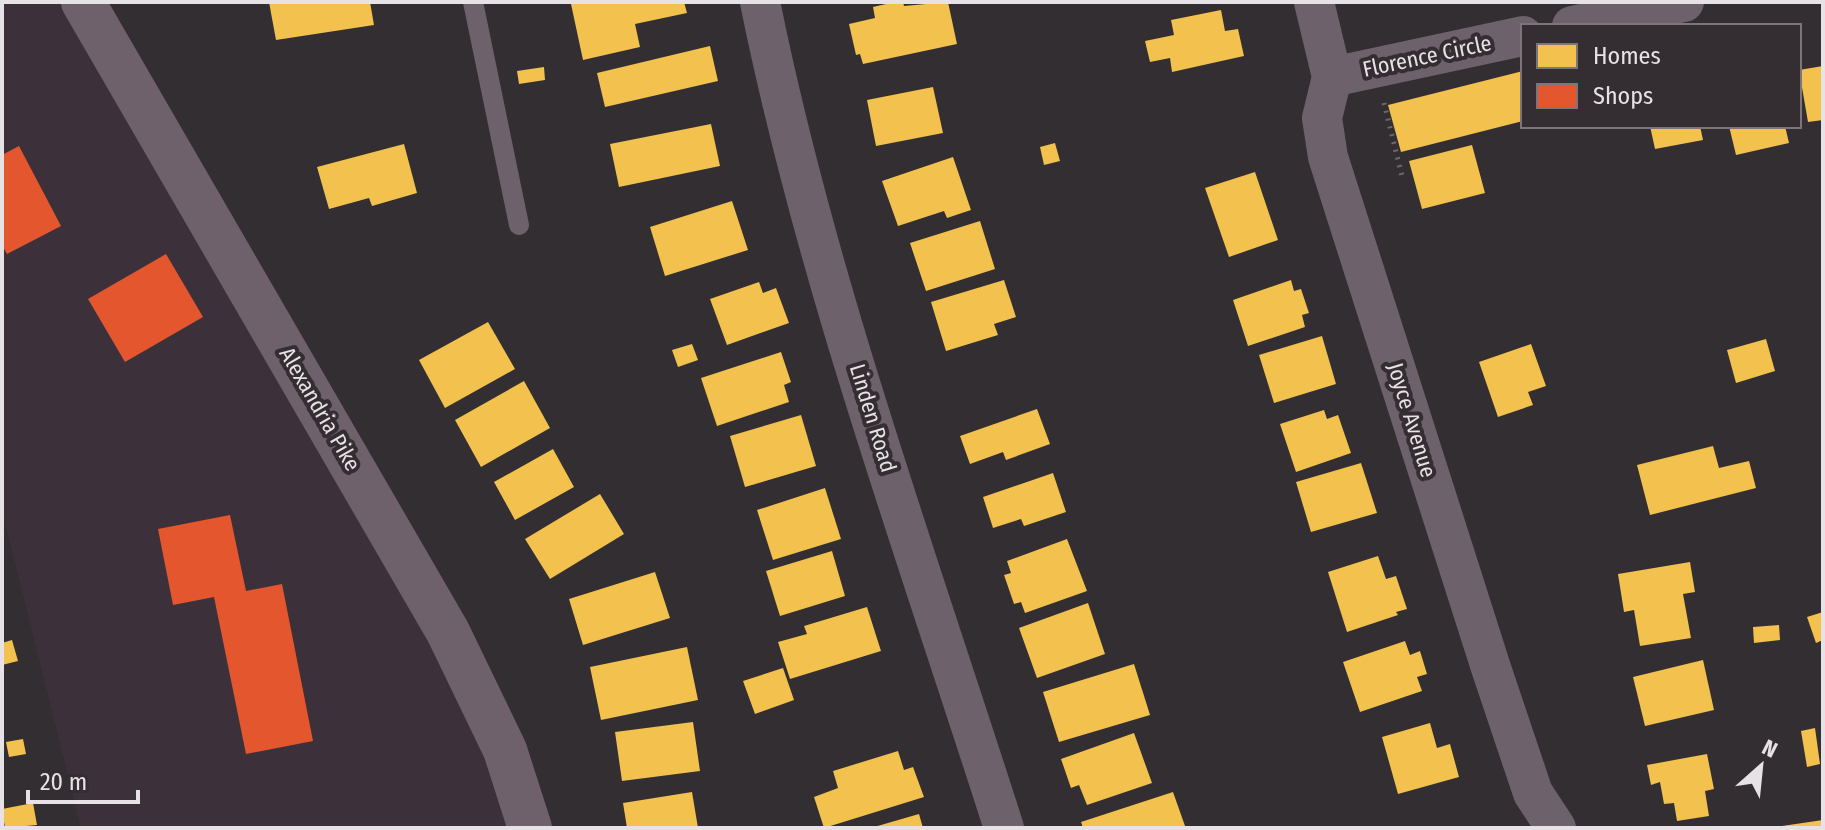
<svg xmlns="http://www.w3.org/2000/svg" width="1825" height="830" viewBox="0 0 1825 830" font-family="'Fira Sans Condensed',sans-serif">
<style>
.built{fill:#3c313a}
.homes{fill:#f2c14e}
.shops{fill:#e4572e}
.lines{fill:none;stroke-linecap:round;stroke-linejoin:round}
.path{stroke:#6f666d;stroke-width:5;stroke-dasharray:2 6;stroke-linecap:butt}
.service{stroke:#6d616b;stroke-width:20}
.minor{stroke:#6d616b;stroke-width:40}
.primary{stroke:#6e616c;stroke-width:44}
.labels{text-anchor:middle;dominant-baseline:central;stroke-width:8;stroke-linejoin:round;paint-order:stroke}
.street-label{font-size:22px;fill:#e7e2e6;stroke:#342d32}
</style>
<rect width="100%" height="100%" fill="#332e31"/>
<!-- built -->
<path class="built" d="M2 2H83L530 828H81L2 511Z"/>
<!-- homes -->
<g class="homes">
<path d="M269 2H370L374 25 276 40Z"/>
<path d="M582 2H684L687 13 635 24 640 47 583 60 571 4Z"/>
<path d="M895 2H903L904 6 948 2 957 44 863 64 860 54 856 55 849 24 875 18 873 7Z"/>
<path d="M1221 10 1225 31 1238 29 1244 56 1172 72 1170 58 1150 62 1145 41 1174 35 1171 20Z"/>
<path d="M710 46 718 81 605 107 597 73Z"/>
<path d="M1823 66V120L1808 122 1799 70Z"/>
<path d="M544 67 545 80 519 84 517 71Z"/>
<path d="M1523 71V121L1401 152 1388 105Z"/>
<path d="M933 87 943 133 876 146 867 100Z"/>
<path d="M711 124 720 166 619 187 610 144Z"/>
<path d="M1650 126H1700L1703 140 1655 149Z"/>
<path d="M1729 126H1785L1789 143 1736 155Z"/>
<path d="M1055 143 1060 161 1044 165 1040 147Z"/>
<path d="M404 144 417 193 372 206 369 198 329 209 317 167Z"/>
<path d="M1472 145 1485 193 1422 209 1409 161Z"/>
<path d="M953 157 971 210 947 218 944 211 898 226 882 181Z"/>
<path d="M1255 172 1278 240 1229 257 1205 188Z"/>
<path d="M732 201 748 250 665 276 650 227Z"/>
<path d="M980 221 995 269 926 291 910 243Z"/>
<path d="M1004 280 1016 317 994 324 998 335 946 351 931 302Z"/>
<path d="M1291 280 1294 291 1301 289 1309 313 1302 315 1305 327 1248 346 1233 300Z"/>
<path d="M759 282 763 293 776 288 789 323 727 345 710 299Z"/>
<path d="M488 322 515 369 445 408 419 360Z"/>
<path d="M1322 336 1336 384 1274 403 1259 355Z"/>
<path d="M1766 339 1775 371 1736 383 1727 350Z"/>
<path d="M692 344 698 360 678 367 672 350Z"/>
<path d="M1531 344 1546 386 1528 392 1533 405 1498 417 1479 362Z"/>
<path d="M781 352 791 382 784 385 789 402 717 426 701 378Z"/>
<path d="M524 381 550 428 481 467 455 420Z"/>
<path d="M1037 409 1050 444 1006 460 1003 452 970 464 960 436Z"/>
<path d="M1324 410 1327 419 1338 415 1351 453 1296 472 1280 424Z"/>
<path d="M801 415 816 466 745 487 730 436Z"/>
<path d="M1713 446 1719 468 1749 461 1756 488 1650 515 1637 465Z"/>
<path d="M553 449 574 487 515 520 494 482Z"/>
<path d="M1361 463 1377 513 1311 532 1296 482Z"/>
<path d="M1053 473 1066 512 1024 526 1021 519 993 528 983 497Z"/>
<path d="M825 488 841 539 773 560 757 510Z"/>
<path d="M600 494 624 534 550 579 525 539Z"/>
<path d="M1067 539 1087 591 1025 613 1021 602 1014 604 1004 575 1011 573 1007 561Z"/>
<path d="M832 551 845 596 780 616 766 571Z"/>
<path d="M1378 556 1386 579 1396 576 1407 609 1396 612 1398 615 1347 632 1328 572Z"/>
<path d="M1690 562 1695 592 1683 594 1691 638 1640 646 1634 610 1624 612 1618 574Z"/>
<path d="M655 572 670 618 583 645 569 599Z"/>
<path d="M1088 603 1105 654 1037 678 1019 628Z"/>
<path d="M867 607 881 651 790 679 778 642 807 634 804 626Z"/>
<path d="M1823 612V640L1816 643 1807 617Z"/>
<path d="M1779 625 1780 640 1754 643 1753 627Z"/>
<path d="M12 640 18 661 2 665V643Z"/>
<path d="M1405 641 1410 655 1420 651 1427 674 1417 677 1422 691 1360 712 1343 662Z"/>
<path d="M687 647 698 700 601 720 590 667Z"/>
<path d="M1703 660 1714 710 1645 726 1633 677Z"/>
<path d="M1134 664 1150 715 1059 742 1043 692Z"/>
<path d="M783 668 794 700 755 714 743 681Z"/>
<path d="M693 722 700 771 622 781 615 732Z"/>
<path d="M1430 723 1437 748 1450 744 1459 777 1398 794 1382 737Z"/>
<path d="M1815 728 1820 764 1807 767 1801 731Z"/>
<path d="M1134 733 1152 783 1087 805 1079 785 1071 788 1061 759Z"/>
<path d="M23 739 26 754 9 757 6 742Z"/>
<path d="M898 751 904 770 913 767 924 797 824 828 814 797 838 788 833 771Z"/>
<path d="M1707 754 1714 789 1705 791 1709 816 1677 821 1674 803 1664 804 1660 782 1651 785 1647 765Z"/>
<path d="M692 792 698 828H627L623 803Z"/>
<path d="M1173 792 1185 826 1083 828 1081 822Z"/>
<path d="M33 803 37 825 5 828 2 809Z"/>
<path d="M919 814 923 828H874V827Z"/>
<path d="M1823 820V828H1782V826Z"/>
</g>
<!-- shops -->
<g class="shops">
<path d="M19 146 61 226 7 254 2 245V155Z"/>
<path d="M166 254 203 317 125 362 88 299Z"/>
<path d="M230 515 246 591 282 584 313 741 246 754 214 597 173 605 158 529Z"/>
</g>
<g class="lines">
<!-- path -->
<path class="path" d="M1384 103 1402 176"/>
<!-- service -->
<path class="service" d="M473 2 519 225"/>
<!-- minor -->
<g class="minor">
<path d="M760 2C817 283 917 555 1004 828"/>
<path d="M1314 2 1332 77 1322 118 1328 157 1491 668 1533 793 1556 828"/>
<path d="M1572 26 1684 2"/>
<path d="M1332 77 1523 36"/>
</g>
<!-- primary -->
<path class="primary" d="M83 2 448 632 505 750 530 828"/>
</g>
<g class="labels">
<!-- street labels -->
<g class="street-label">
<text transform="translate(1427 56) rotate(-12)">Florence Circle</text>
<text transform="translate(320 409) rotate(60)">Alexandria Pike</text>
<text transform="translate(873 418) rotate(73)">Linden Road</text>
<text transform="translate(1412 420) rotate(73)">Joyce Avenue</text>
</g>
</g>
<!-- border -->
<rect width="1825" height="830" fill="none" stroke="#e7e2e6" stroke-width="8"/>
<!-- legend -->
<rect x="1521" y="24" width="280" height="104" fill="#342d32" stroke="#7c757a" stroke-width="2"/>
<rect x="1537" y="44" width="40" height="24" fill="#f2c14e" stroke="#7c757a" stroke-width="2"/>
<text x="1593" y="64" font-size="24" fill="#e7e2e6">Homes</text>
<rect x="1537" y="84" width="40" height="24" fill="#e4572e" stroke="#7c757a" stroke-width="2"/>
<text x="1593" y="104" font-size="24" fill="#e7e2e6">Shops</text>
<!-- north arrow -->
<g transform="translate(1761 766) rotate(27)" stroke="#342d32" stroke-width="6" paint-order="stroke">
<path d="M0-6L14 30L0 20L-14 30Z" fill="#e7e2e6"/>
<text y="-12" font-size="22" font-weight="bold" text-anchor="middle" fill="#e7e2e6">N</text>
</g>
<!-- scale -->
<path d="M28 790v12h110v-12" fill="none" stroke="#e7e2e6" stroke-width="4"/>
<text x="40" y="790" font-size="24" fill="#e7e2e6" stroke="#342d32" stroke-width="6" paint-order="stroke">20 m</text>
</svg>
